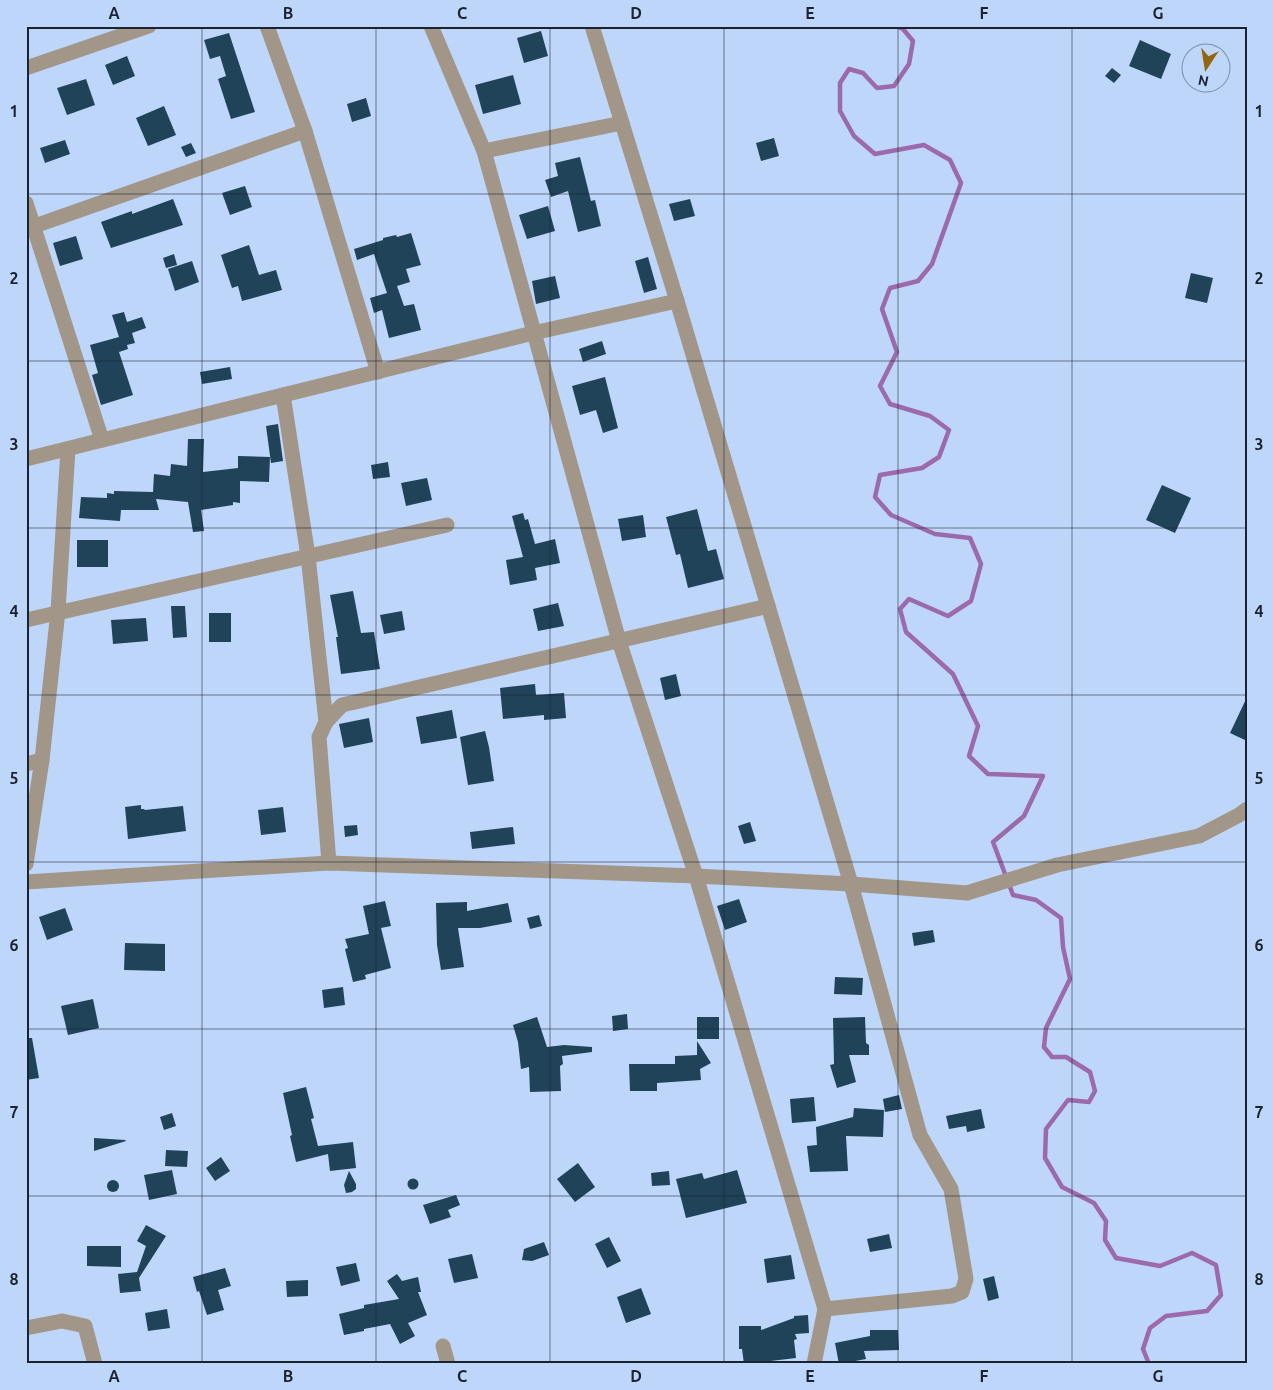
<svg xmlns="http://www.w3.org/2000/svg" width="1273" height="1390" viewBox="0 0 1273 1390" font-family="Ubuntu,sans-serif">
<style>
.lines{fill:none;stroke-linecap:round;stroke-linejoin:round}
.stream{stroke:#9c6aab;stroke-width:4.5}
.building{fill:#20435a}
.minor{stroke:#a19687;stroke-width:15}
.grid{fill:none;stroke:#1a2330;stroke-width:1;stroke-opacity:0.55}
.neatline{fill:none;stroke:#1a2330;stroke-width:2}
.grid-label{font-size:16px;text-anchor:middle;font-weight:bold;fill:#1a2330}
</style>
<rect width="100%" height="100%" fill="#bed6fa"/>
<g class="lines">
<!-- stream -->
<path class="stream" d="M895 26 903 29 913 41 909 64 894 86 877 88 863 73 849 69 840 83V111L854 136 875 154 924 145 950 160 961 183 932 264 918 281 890 288 882 309 897 352 880 386 890 404 930 416 949 430 939 457 922 468 880 475 875 497 891 515 935 534 970 538 981 564 971 601 948 616 909 599 900 609 906 632 953 674 978 726 969 756 988 774 1043 776 1024 816 993 842 1013 895 1036 900 1061 918 1063 947 1070 979 1046 1028 1044 1047 1052 1057H1066L1090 1072 1095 1091 1089 1102 1068 1100 1046 1129 1045 1158 1062 1187 1094 1203 1106 1221 1105 1240 1116 1258 1160 1266 1192 1253 1216 1265 1221 1295 1207 1311 1166 1316 1150 1328 1143 1349 1149 1364"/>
</g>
<!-- building -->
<g class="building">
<path d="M541 31 548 56 524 63 517 38Z"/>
<path d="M229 33 255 112 231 119 218 79 226 76 220 56 210 59 204 40Z"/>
<path d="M1140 40 1171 54 1161 79 1129 66Z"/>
<path d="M127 56 135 76 113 85 105 65Z"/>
<path d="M1112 68 1121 75 1114 83 1105 76Z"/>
<path d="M513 75 521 104 483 114 475 85Z"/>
<path d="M86 79 95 105 67 115 57 88Z"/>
<path d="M366 98 371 116 352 122 347 104Z"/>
<path d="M164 106 176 135 148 146 136 118Z"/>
<path d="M774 138 779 156 761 161 756 143Z"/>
<path d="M65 140 70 154 45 163 40 148Z"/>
<path d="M191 143 196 153 186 157 181 147Z"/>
<path d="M580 157 591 201 595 200 601 226 578 232 568 191 551 197 545 180 558 176 555 163Z"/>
<path d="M245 186 252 207 230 215 222 193Z"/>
<path d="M173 199 183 225 111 248 101 222 132 211V214Z"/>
<path d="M690 199 695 216 674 221 669 204Z"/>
<path d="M548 206 555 231 527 239 519 215Z"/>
<path d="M411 233 421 265 406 269 410 282 397 286 404 306 414 304 421 330 389 338 382 310 374 313 370 298 387 293 374 254 357 260 354 249 383 240V238L396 235 397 237Z"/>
<path d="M76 236 83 259 60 266 53 243Z"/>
<path d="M249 245 259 275 276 270 282 290 242 301 238 286 232 288 221 255Z"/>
<path d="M174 254 177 265 166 268 163 258Z"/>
<path d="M648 257 657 289 644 293 635 261Z"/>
<path d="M192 261 199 282 175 291 168 269Z"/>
<path d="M1191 273 1213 278 1207 303 1185 298Z"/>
<path d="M555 276 560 298 536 304 532 281Z"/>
<path d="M124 312 127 322 142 317 146 328 132 333 135 343 127 345 128 349 119 352 133 395 101 405 92 375 98 373 90 345 119 337 112 315Z"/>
<path d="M602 341 606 354 583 362 579 349Z"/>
<path d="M230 367 232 379 202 384 200 372Z"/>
<path d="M605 377 618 428 603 433 596 410 580 415 572 386Z"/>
<path d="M278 424 283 461 271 463 266 426Z"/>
<path d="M188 439H204L203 472 238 468V456L270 457 269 482 240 481V503L233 502V505L201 510 204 531 193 532 188 502 156 499 159 510H121L120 521 79 518 81 497 107 498V493L114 494V491L153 492 154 474 170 476 171 464 187 466Z"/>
<path d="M388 462 390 477 373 479 371 465Z"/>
<path d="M427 478 432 500 406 506 401 483Z"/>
<path d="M1162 485 1191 498 1175 533 1146 520Z"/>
<path d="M697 509 708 551 716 549 724 579 688 588 680 554 676 555 666 517Z"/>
<path d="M523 513 525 520 528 519 535 544 555 539 560 563 535 568 537 580 510 585 506 560 523 557 512 516Z"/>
<path d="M643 515 646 537 622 541 618 519Z"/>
<rect x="77" y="540" width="31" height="27"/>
<path d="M353 591 361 633 374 632 380 669 341 674 336 637H338L330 595Z"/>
<path d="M558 603 564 626 538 631 533 609Z"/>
<path d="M171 606H185L187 637 173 638Z"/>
<path d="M402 611 405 630 384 634 380 615Z"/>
<rect x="209" y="613" width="22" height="29"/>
<path d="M146 618 148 641 113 644 111 620Z"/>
<path d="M676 674 681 696 665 700 660 678Z"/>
<path d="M535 684 536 695 564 693 566 718 544 720V715L503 719 500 688Z"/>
<path d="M1247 697V741L1230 733Z"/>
<path d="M452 710 457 738 421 744 416 717Z"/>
<path d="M369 718 373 742 344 748 339 724Z"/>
<path d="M485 731 489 747 494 781 468 785 460 737Z"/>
<path d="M141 805V809H144L145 810 183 806 186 831 128 839 125 807Z"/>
<path d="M283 807 286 832 261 835 258 810Z"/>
<path d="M750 822 756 841 744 844 738 826Z"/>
<path d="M357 825 358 835 345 837 344 826Z"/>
<path d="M513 827 515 844 472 849 470 832Z"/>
<path d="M739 899 747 922 725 930 717 906Z"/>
<path d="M385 901 391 926 381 928 391 968 365 975 366 979 353 982 345 949 348 948 345 939 369 934 363 906Z"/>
<path d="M467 902V911L508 903 512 922 480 928H458L464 967 441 970 437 945 436 903Z"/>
<path d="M65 908 73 930 47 940 39 917Z"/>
<path d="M539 915 542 926 530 929 527 918Z"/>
<path d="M933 930 935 942 914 946 912 933Z"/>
<path d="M125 943 165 944V971L124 970Z"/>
<path d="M835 977 863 978 862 995 834 994Z"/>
<path d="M343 987 345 1005 324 1008 322 990Z"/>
<path d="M93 999 99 1028 68 1035 61 1006Z"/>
<path d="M627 1014 628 1029 613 1031 612 1016Z"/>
<path d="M537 1017 547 1047 564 1045 592 1047V1052L562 1056 563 1064 560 1066 561 1091 530 1092 529 1067 521 1069 518 1042 513 1025Z"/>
<rect x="697" y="1017" width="22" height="22"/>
<path d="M865 1017 866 1043 869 1045V1055H849L856 1082 837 1088 830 1065 834 1064 833 1018Z"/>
<path d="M26 1038H32L39 1078 26 1080Z"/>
<path d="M697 1041 711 1063 700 1069 701 1080 657 1083V1091H630L629 1064H675V1056L697 1055Z"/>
<path d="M306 1087 314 1118 311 1119 318 1146 353 1142 356 1168 330 1171 328 1154 296 1162 290 1136 292 1135 283 1093Z"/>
<path d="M899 1095 902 1109 885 1112 883 1099Z"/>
<path d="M814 1097 816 1121 792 1123 790 1099Z"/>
<path d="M854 1108 884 1110 883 1137 846 1136 848 1171 810 1172 807 1146 817 1145 816 1127 853 1117Z"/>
<path d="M981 1109 985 1128 967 1132 966 1126 949 1129 946 1116Z"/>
<path d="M172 1113 176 1126 164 1130 160 1117Z"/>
<path d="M94 1138 125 1140 126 1141 94 1151Z"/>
<path d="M166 1150 188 1151 187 1167 165 1166Z"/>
<path d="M221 1157 230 1171 215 1181 206 1168Z"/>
<path d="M578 1163 595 1187 575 1202 557 1179Z"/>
<path d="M172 1170 177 1194 149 1200 144 1175Z"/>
<path d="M737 1170 747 1203 686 1218 676 1179 702 1173 704 1179Z"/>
<path d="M349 1171 356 1184V1189L352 1192 346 1193 344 1185Z"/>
<path d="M669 1171 670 1185 652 1186 651 1173Z"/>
<circle cx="413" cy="1184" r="5.5"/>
<circle cx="113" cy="1186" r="6"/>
<path d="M456 1195 460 1205 448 1210 451 1217 430 1224 423 1205Z"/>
<path d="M146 1225 166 1236 139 1278 141 1291 120 1293 118 1274 137 1272 146 1246 137 1241Z"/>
<path d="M889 1234 892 1248 870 1252 867 1239Z"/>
<path d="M609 1237 621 1261 607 1268 595 1244Z"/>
<path d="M544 1242 549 1255 532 1261 522 1260 524 1249Z"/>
<path d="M87 1246H121V1267L87 1266Z"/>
<path d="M472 1254 478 1278 454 1283 448 1259Z"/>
<path d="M791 1255 795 1279 767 1283 764 1259Z"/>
<path d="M356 1263 360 1281 341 1286 336 1267Z"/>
<path d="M225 1268 231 1286 218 1290 224 1310 207 1315 199 1291 197 1292 193 1277Z"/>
<path d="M397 1274 402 1281 418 1277 421 1292H418L427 1315 408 1323 415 1336 400 1344 390 1324 364 1329V1331L344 1335 339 1314 364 1308V1305L399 1299 387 1281Z"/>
<path d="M994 1276 999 1298 988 1301 983 1279Z"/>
<path d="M308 1280V1296L287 1297 286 1281Z"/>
<path d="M641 1288 651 1314 626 1323 617 1297Z"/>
<path d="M167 1309 170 1328 148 1331 145 1313Z"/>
<path d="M808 1315 809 1333 795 1334 797 1339 794 1340 796 1358 744 1364 742 1349H739V1326H761V1330L794 1318V1316Z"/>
<path d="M870 1330H898L899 1350 864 1351 866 1359 839 1364 835 1343 870 1336Z"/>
</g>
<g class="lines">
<!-- minor -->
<g class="minor">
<path d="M267 26 305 131 378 372"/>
<path d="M431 26 484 151 619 641 696 876 825 1309 814 1364"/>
<path d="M592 26 677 301 851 884 920 1135 951 1189 966 1279 962 1292 952 1296 825 1309"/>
<path d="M26 68 149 26"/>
<path d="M484 151 622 123"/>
<path d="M26 203 102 440"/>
<path d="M26 229 305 131"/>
<path d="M283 395 308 556 326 722"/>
<path d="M26 459 533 333 677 301"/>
<path d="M26 620 447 525"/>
<path d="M26 764 42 760"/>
<path d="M329 863 319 737 326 722 342 705 768 606"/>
<path d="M26 864 42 760 58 611 68 449"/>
<path d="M26 882 329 863 696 876 851 884 967 893 1057 865 1199 836 1239 815 1247 809"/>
<path d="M26 1328 62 1321 85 1326 95 1364"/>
<path d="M443 1346 448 1364"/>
</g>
</g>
<!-- grid -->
<path class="grid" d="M202 26V1364M376 26V1364M550 26V1364M724 26V1364M898 26V1364M1072 26V1364M26 194H1247M26 361H1247M26 528H1247M26 695H1247M26 862H1247M26 1029H1247M26 1196H1247"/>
<!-- border -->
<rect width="1273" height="1390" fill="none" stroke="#bed6fa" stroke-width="55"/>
<!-- north arrow -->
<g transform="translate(1206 68) rotate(192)"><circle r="24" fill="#bed6fa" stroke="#7c8ea9"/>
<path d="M0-4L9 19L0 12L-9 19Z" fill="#91660f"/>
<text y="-8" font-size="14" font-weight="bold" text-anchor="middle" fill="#1a2330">N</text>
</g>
<rect x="28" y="28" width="1218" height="1334" class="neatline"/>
<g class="grid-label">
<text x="114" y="19">A</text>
<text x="288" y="19">B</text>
<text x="462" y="19">C</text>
<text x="636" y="19">D</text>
<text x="810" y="19">E</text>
<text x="984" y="19">F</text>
<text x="1158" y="19">G</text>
<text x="14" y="117">1</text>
<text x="1259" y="117">1</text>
<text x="14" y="284">2</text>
<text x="1259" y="284">2</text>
<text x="14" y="450">3</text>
<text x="1259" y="450">3</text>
<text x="14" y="617">4</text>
<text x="1259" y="617">4</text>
<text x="14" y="784">5</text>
<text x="1259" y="784">5</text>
<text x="14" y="951">6</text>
<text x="1259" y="951">6</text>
<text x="14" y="1118">7</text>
<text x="1259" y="1118">7</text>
<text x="14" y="1285">8</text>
<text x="1259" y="1285">8</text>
<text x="114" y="1382">A</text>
<text x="288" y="1382">B</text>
<text x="462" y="1382">C</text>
<text x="636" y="1382">D</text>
<text x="810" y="1382">E</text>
<text x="984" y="1382">F</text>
<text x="1158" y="1382">G</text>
</g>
</svg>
